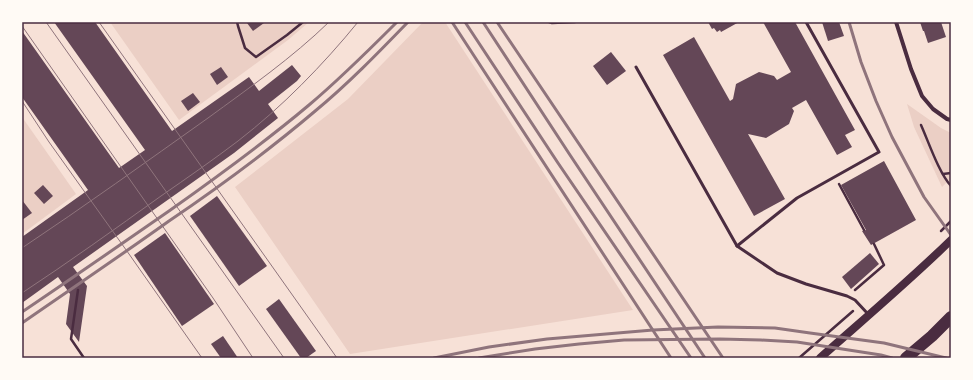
<svg xmlns="http://www.w3.org/2000/svg" width="973" height="380" viewBox="0 0 973 380" font-family="'Noto Sans',sans-serif">
<style>
.green{fill:#ebcfc5}
.building{fill:#644757}
.lines{fill:none;stroke-linecap:round;stroke-linejoin:round}
.path{stroke:#4a2c40;stroke-width:2.5}
.service{stroke:#4a2c40;stroke-width:3}
.minor{stroke:#4a2c40;stroke-width:4}
.secondary{stroke:#4a2c40;stroke-width:8}
.motorway{stroke:#4a2c40;stroke-width:12}
.tram{stroke:#8f747c;stroke-width:1}
.rail{stroke:#8f747c;stroke-width:3}
.neatline{fill:none;stroke:#4a2c40;stroke-width:1.5}
</style>
<rect width="100%" height="100%" fill="#f7e1d7"/>
<!-- green -->
<g class="green">
<path d="M110 22H309L288 40 179 120Z"/>
<path d="M423 22H445L633 310 350 354 235 187 348 99Z"/>
<path d="M907 104 941 128 951 133V178L942 187 914 127Z"/>
<path d="M22 117 76 194 22 234Z"/>
</g>
<!-- building -->
<g class="building">
<path d="M54 22H95L172 131 249 77 259 91 292 65 301 76 297 81 268 104 278 118 234 153 73 267 87 286 79 342 66 324 70 294 58 277 22 303V237L88 190 22 97V31L119 168 145 150Z"/>
<path d="M248 22H263L264 23 253 31 247 23Z"/>
<path d="M708 22H739L721 32 720 30 717 32 714 28 712 29Z"/>
<path d="M763 22H795L855 130 845 135 852 147 837 155 806 100 792 108 794 111 789 124 766 138 748 134 785 199 754 216 663 55 694 37 730 101 733 99 736 84 759 72 774 76 777 80 791 72Z"/>
<path d="M822 22H839L844 36 828 41Z"/>
<path d="M920 22H941L946 37 928 43 924 31H923Z"/>
<path d="M611 52 626 71 607 85 593 66Z"/>
<path d="M221 67 228 77 217 85 210 74Z"/>
<path d="M193 93 200 102 188 111 181 101Z"/>
<path d="M884 161 916 220 871 245 862 231 866 230 841 185Z"/>
<path d="M43 185 53 196 44 204 34 193Z"/>
<path d="M217 196 267 266 239 286 190 216Z"/>
<path d="M22 200 32 213 22 220Z"/>
<path d="M165 233 214 304 182 326 134 255Z"/>
<path d="M870 253 879 264 851 289 842 277Z"/>
<path d="M279 299 316 351 306 358H301L266 309Z"/>
<path d="M223 336 238 358H221L211 344Z"/>
</g>
<g class="lines">
<!-- path -->
<g class="path">
<path d="M237 22 238 26 245 48 256 57 287 35 303 22"/>
<path d="M549 22 552 23 575 22"/>
<path d="M921 125C929 143 939 173 951 186"/>
<path d="M943 174 951 173"/>
<path d="M839 184 864 230"/>
<path d="M941 231 951 221"/>
<path d="M78 290 71 339 84 358"/>
<path d="M855 290 884 265 874 244"/>
<path d="M799 358 853 311"/>
</g>
<!-- service -->
<g class="service">
<path d="M636 67 737 246 777 273 806 284 847 296 855 300 868 314"/>
<path d="M737 246 797 198 879 152 806 22"/>
</g>
<!-- minor -->
<path class="minor" d="M896 22 911 69 922 96 933 109 947 119 951 120"/>
<!-- secondary -->
<path class="secondary" d="M820 358C864 319 909 281 951 240"/>
<!-- motorway -->
<path class="motorway" d="M906 358 932 336 951 317"/>
<!-- tram -->
<g class="tram">
<path d="M46 22 284 358"/>
<path d="M99 22 337 358"/>
<path d="M22 26 213 298 253 358"/>
<path d="M22 101 49 142 129 254 202 358"/>
<path d="M22 248C85 206 146 162 208 118 249 88 292 58 329 22"/>
<path d="M22 293C69 262 115 229 161 196 187 178 213 160 238 141 282 107 323 65 358 22"/>
</g>
<!-- rail -->
<g class="rail">
<path d="M452 22 671 358"/>
<path d="M465 22 558 163 691 358"/>
<path d="M483 22 570 155 705 358"/>
<path d="M497 22 723 358"/>
<path d="M849 22 861 62 876 101 892 137 924 197 951 235"/>
<path d="M22 312C71 279 120 245 169 211 217 177 264 143 309 105 340 79 368 51 397 22"/>
<path d="M22 323C71 289 120 256 169 221 219 187 268 151 314 112 348 84 378 53 408 22"/>
<path d="M434 358 489 347 547 339 653 330 718 327 775 328 810 333 884 343 946 358"/>
<path d="M479 358 535 349 579 344 624 340 720 339 761 340 797 342 881 355 892 358"/>
</g>
</g>
<!-- border -->
<rect width="973" height="380" fill="none" stroke="#fffaf5" stroke-width="46"/>
<rect x="23" y="23" width="927" height="334" class="neatline"/>
</svg>
